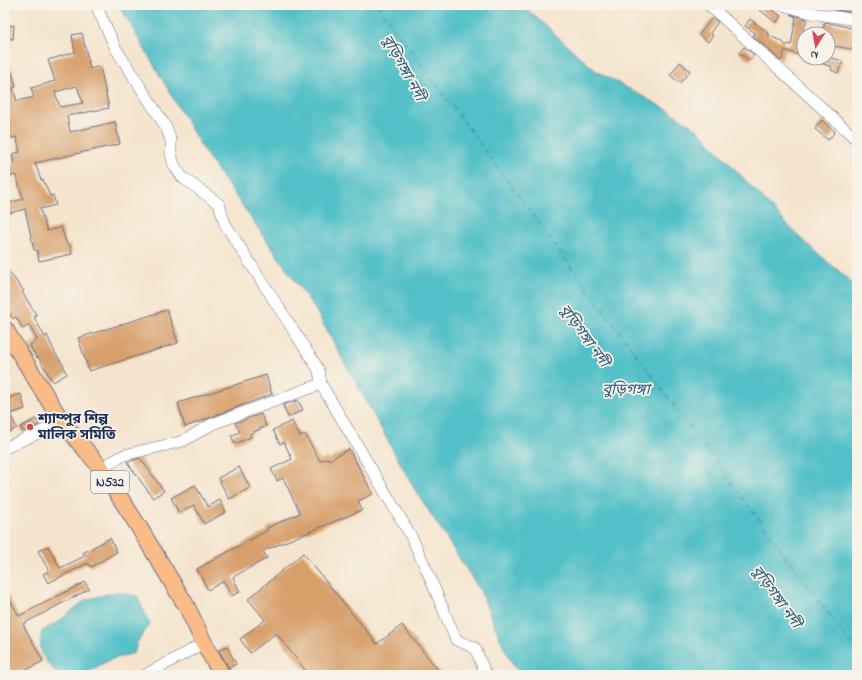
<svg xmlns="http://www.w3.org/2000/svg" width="862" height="680" viewBox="0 0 862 680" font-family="'Indie Flower','Noto Sans Bengali',sans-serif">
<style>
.water{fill:#52c0c8;stroke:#367893}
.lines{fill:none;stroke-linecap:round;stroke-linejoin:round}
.ferry{stroke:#2c5a7e;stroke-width:1;stroke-dasharray:5 4;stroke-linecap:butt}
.building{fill:#d79f6b;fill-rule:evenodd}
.minor-casing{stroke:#676e85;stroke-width:12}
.highway-casing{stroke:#676e85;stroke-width:18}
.minor{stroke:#fff;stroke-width:11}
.highway{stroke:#f9bc89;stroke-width:16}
.poi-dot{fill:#d1495b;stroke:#f7f3e8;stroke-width:1.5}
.labels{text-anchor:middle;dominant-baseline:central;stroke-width:3.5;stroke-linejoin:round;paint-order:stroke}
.shield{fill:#f7f3e8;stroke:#5d6a87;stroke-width:1}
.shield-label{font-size:13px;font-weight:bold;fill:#1b2f5e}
.poi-label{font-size:14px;font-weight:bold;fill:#1b2f5e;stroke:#f7f3e8;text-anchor:start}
.water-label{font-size:15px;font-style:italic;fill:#2c5a7e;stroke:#f7f3e8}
</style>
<rect width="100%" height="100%" fill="#f7f3e8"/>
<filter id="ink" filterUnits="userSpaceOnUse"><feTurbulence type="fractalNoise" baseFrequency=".025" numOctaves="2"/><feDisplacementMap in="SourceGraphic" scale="8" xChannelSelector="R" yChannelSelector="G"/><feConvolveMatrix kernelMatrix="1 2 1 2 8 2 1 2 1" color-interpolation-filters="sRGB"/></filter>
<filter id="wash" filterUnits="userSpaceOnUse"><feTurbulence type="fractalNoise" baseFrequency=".012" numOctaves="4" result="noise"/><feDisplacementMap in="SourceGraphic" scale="16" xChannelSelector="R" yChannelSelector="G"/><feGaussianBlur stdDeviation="0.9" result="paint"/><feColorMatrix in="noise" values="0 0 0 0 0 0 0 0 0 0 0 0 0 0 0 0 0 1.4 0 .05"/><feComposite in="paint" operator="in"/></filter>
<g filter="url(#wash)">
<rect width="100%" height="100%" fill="#f5e4cd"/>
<!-- water -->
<g class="water">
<path d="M119 5H522L596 71 671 112 698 130 799 237 857 287V675H522L514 666 502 643 480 590 414 488 315 309 204 151Z"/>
<path d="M116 592 137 596 150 624 137 642 134 653 109 660 83 675H59C44 661 37 652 42 631L57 623 85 600Z"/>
</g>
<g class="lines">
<!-- ferry -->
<path class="ferry" d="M377 5 857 652"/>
</g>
<g id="blocks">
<!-- building -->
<g class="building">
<path d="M754 5H772L770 8 781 16 776 23Z"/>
<path d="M836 5 847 6 857 5V13L835 10Z"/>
<path d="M790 14 807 19 803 31 804 57 785 50 781 61 753 36 755 33 745 26 750 19 769 33 768 35 783 42 786 46 788 44 791 45 796 17Z"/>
<path d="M712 18 718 22 710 33 713 35 708 42 699 35Z"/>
<path d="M825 22 857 29V50L828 45 830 39 828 38V34H822Z"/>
<path d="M14 25 13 39 5 38V27Z"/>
<path d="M82 33 90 69 100 66 109 108 67 116 70 132 115 122 120 144 35 163 41 180H43L50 196 53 195 56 205 40 209 47 231 61 227 67 245H70L72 254 39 261 37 250H34L25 209 5 214V204L23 199 16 175 5 178V167L14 164 12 154 20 152 16 137 8 139 5 123V56H6L13 75 16 87 13 88 17 101 34 97 31 88 55 81 48 60 75 52 72 35ZM77 86 83 103 60 107 55 92Z"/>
<path d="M744 47 754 55 750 61 739 53Z"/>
<path d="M828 57 843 61 838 73 831 70 832 67 808 59Z"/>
<path d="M680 62 690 71 680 83 670 75Z"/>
<path d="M822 120 835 132 828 140 815 129Z"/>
<path d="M5 267 24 291 22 292 37 316 34 317 45 337 47 335 55 353 64 366 63 367 67 374 53 382 38 357 37 358 32 350 30 345 37 340 29 325 23 329 16 317 13 319 5 306Z"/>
<path d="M167 310 178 343 89 371 78 338Z"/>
<path d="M266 375 272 394 185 427 178 403Z"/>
<path d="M21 394 25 409 10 414 17 428 5 434V399Z"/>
<path d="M298 400 303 410 288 417 283 405Z"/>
<path d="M261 414 266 426 250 434 251 437 235 444 231 436 240 432 235 423Z"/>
<path d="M36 419 39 425 23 432 20 427Z"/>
<path d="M292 421 300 436 305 434 320 461 328 458 329 460 349 449 373 494 358 501 362 510 263 551 267 558 233 577 240 592 231 596 224 581 208 590 197 569 268 530 267 528 300 513 283 478 277 481 271 469 292 459 284 442 280 444 273 430Z"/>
<path d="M140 458 164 491 153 498 127 462Z"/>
<path d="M239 467 250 488 229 499 218 478Z"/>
<path d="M195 485 208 507 220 500 226 512 204 524 194 505 179 513 171 498Z"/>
<path d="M110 538 117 552 91 567 88 563 48 583 43 574 49 571 38 551 48 546 60 568 85 556 83 553Z"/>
<path d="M303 553 377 644 402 625 442 675H309L276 633 250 653 240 639 265 620 248 599Z"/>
<path d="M85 582 89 589 23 624 43 661 18 675H5V591L19 616Z"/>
<path d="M227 646 236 664 229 668 219 650Z"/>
</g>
</g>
</g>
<g filter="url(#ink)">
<use href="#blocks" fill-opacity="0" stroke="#676e85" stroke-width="1"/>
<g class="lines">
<!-- minor casing -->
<g class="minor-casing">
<g id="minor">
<path d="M96 5 116 49 166 127 171 141V154L174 165 182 177 219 204 225 224 319 370 321 384 411 536 428 573 456 640 475 648 486 675"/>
<path d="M709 5 857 140"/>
<path d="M783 5 811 13 857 20"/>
<path d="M5 448 62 422"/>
<path d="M101 468 124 455 183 441 212 424 321 384"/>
<path d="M145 675 204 643"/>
</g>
</g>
<!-- highway casing -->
<g class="highway-casing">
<path id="highway" d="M5 329 62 422 101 468 137 524 187 607 204 643 222 675"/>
</g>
<!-- minor -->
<use href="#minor" class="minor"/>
<!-- highway -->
<use href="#highway" class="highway"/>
</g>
</g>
<!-- markers -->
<circle class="poi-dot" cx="30" cy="427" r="4"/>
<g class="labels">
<!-- shield labels -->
<rect class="shield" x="91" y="471" width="38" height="22" rx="3"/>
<g class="shield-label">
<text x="110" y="482">N532</text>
</g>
<!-- poi labels -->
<g class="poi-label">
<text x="38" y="419">শ্যাম্পুর শিল্প<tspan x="38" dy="16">মালিক সমিতি</tspan></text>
</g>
<!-- water labels -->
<g class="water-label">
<text transform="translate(403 68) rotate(61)">বুড়িগঙ্গা নদী</text>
<text transform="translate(584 336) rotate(54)">বুড়িগঙ্গা নদী</text>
<text x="626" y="390">বুড়িগঙ্গা</text>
<text transform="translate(776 597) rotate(54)">বুড়িগঙ্গা নদী</text>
</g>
</g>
<!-- margin -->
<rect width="862" height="680" fill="none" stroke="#f7f3e8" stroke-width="20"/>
<!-- north arrow -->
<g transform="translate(816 46) rotate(191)"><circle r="19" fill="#f7f3e8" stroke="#9fa5b1"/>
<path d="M0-3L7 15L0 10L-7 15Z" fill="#d1495b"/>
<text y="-6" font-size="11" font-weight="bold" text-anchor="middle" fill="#1b2f5e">N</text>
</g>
</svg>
